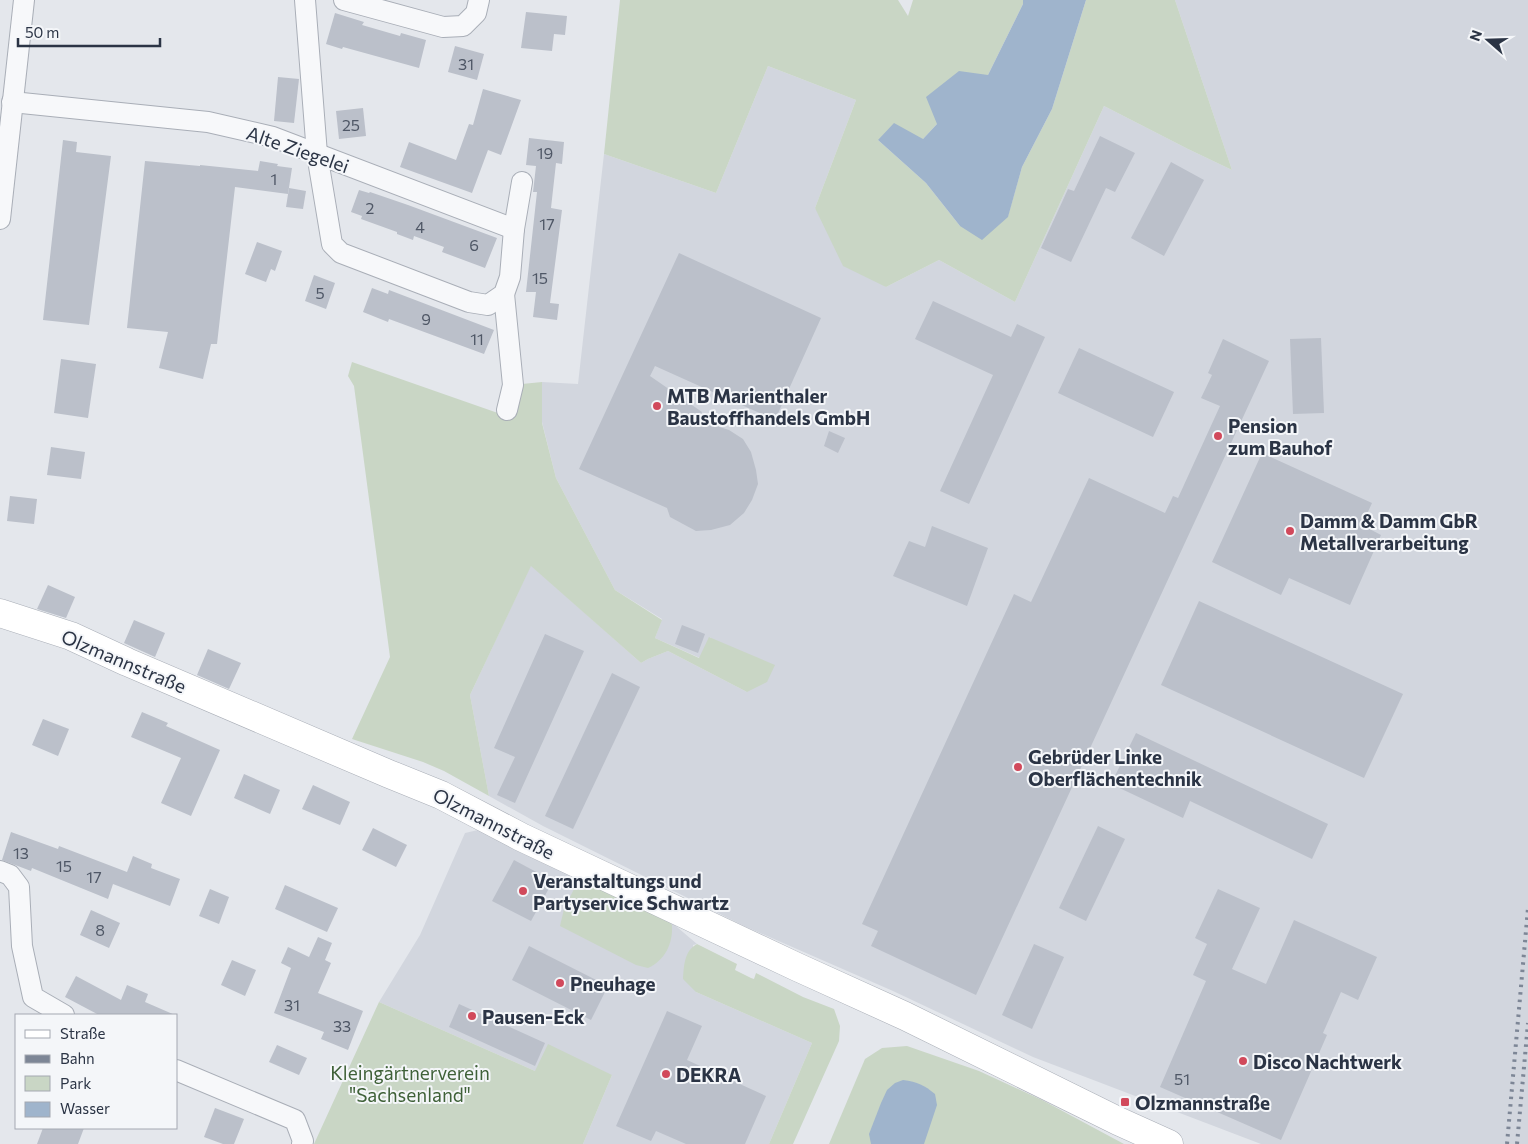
<svg xmlns="http://www.w3.org/2000/svg" width="1528" height="1144" viewBox="0 0 1528 1144" font-family="Commissioner,sans-serif">
<style>
.built{fill:#d2d6de}
.green{fill:#c9d6c5}
.water{fill:#9fb4cc}
.building{fill:#bbc0ca}
.lines{fill:none;stroke-linecap:round;stroke-linejoin:round}
.minor-casing{stroke:#a9aeb7;stroke-width:22}
.secondary-casing{stroke:#a9aeb7;stroke-width:29}
.minor{stroke:#f7f8fa;stroke-width:20}
.secondary{stroke:#fff;stroke-width:28}
.rail{stroke:#7d8696;stroke-width:4;stroke-dasharray:2.5 5;stroke-linecap:butt}
.poi-dot{fill:#d1495b;stroke:#f4f6f9;stroke-width:2}
.labels{text-anchor:middle;dominant-baseline:central;stroke-width:4;stroke-linejoin:round;paint-order:stroke}
.number-label{font-size:16px;fill:#4f5766}
.street-label{font-size:19px;fill:#2b3445;stroke:#f4f6f9}
.poi-label{font-size:19px;font-weight:bold;fill:#2b3445;stroke:#f4f6f9;text-anchor:start}
.park-label{font-size:19px;fill:#3f6138;stroke:#f4f6f9}
</style>
<rect width="100%" height="100%" fill="#e4e7ec"/>
<!-- built -->
<g class="built">
<path d="M1175 0H1528V1144H1261L1033 1057 893 991 744 926 543 826 489 796 470 695 531 565 641 663 648 659 668 651 747 692 710 637 700 658 655 638 662 619 615 590 556 478 542 422V382L578 384 604 154 716 193 768 66 856 100 815 208 886 287 939 260 1015 302 1104 106 1188 149 1232 170Z"/>
<path d="M478 830 664 916 697 944 693 945 696 992 812 1043 769 1144H583L612 1075 535 1071 379 1002 420 935 465 833Z"/>
</g>
<!-- green -->
<g class="green">
<path d="M620 0H898L908 16 913 0H1023V4L988 75 937 124 923 139 878 140 926 183 960 226 1008 216 1022 167 1052 109 1086 0H1175L1232 170 1188 149 1104 106 1015 302 939 260 886 287 843 266 815 208 856 100 768 66 716 193 604 154Z"/>
<path d="M352 362 512 418 522 384 542 382V423L556 478 615 590 662 620 655 638 699 658 709 637 775 665 767 682 747 692 668 651 648 659 641 663 531 566 470 695 489 796 444 771 423 762 352 739 390 657 354 386 348 376Z"/>
<path d="M587 882 664 916 672 925C673 944 665 960 648 968L636 965 560 926 564 909 574 889Z"/>
<path d="M697 944 737 964 735 970 751 978 754 979 756 973 803 997 834 1009 840 1026 839 1041 793 1144H769L812 1043 696 992 683 979C684 966 684 951 697 944Z"/>
<path d="M379 1002 535 1071 548 1044 612 1075 583 1144H314Z"/>
<path d="M907 1046 979 1071 1042 1100 1124 1144H829L865 1059 882 1048Z"/>
</g>
<!-- water -->
<g class="water">
<path d="M1023 0H1086L1052 109 1022 167 1008 217 982 240 960 226 926 183 878 140 894 123 923 139 937 124 926 97 959 71 988 75 1023 4Z"/>
<path d="M903 1080C918 1082 924 1085 935 1094L937 1105 924 1144H871L869 1134 881 1103 887 1090 895 1083Z"/>
</g>
<!-- building -->
<g class="building">
<path d="M526 12 567 16 565 35 554 34 552 51 521 48Z"/>
<path d="M335 13 364 22 362 25 400 36 401 33 426 40 419 68 343 47 342 49 326 44Z"/>
<path d="M455 46 484 54 477 80 448 72Z"/>
<path d="M278 77 299 79 294 123 274 121Z"/>
<path d="M483 89 521 100 501 155 488 150 472 193 400 167 409 142 456 160 469 124 473 125Z"/>
<path d="M363 108 366 136 339 139 336 111Z"/>
<path d="M1100 136 1135 153 1115 192 1106 188 1071 262 1041 248 1068 189 1074 191Z"/>
<path d="M529 138 564 142 562 164 556 163 551 208 562 210 550 303 559 304 557 320 533 317 536 292H526L537 192H533L536 166 526 165Z"/>
<path d="M63 140 77 142 76 152 111 156 89 325 43 320Z"/>
<path d="M145 161 200 166V165L258 171 260 161 278 164 277 166 292 168 288 194 235 187 217 344H211L203 379 159 368 168 332 127 328Z"/>
<path d="M1171 162 1204 180 1164 256 1131 238Z"/>
<path d="M289 188 306 191 303 209 286 207Z"/>
<path d="M359 190 369 193 370 192 408 205 497 238 485 268 442 252 444 247 414 236 413 240 397 234V232L361 219 362 216 351 212Z"/>
<path d="M257 242 282 251 275 271 271 269 266 282 245 274Z"/>
<path d="M679 253 821 318 775 420 655 366 650 376 702 412 698 420 729 430 743 439 751 452 756 470 758 484 752 500 744 513 730 525 711 530 696 531 670 517 667 508 579 469Z"/>
<path d="M314 275 335 283 326 309 305 301Z"/>
<path d="M372 288 388 294 389 290 494 330 484 354 389 319 388 322 363 312Z"/>
<path d="M933 301 1011 337 1017 324 1045 337 969 504 940 491 993 375 915 339Z"/>
<path d="M1321 338 1324 413 1293 414 1290 339Z"/>
<path d="M1223 339 1269 361 976 995 871 946 878 931 862 924 1014 594 1031 602 1089 478 1165 513 1173 496 1178 498 1220 406 1201 398 1212 375 1208 373Z"/>
<path d="M1079 348 1174 392 1153 437 1058 393Z"/>
<path d="M61 359 96 364 88 418 54 413Z"/>
<path d="M829 431 845 438 838 453 824 446Z"/>
<path d="M51 447 85 452 81 479 47 475Z"/>
<path d="M1262 453 1372 503 1362 525 1381 535 1350 605 1289 578 1281 595 1212 562Z"/>
<path d="M10 496 37 499 34 524 7 521Z"/>
<path d="M932 526 988 548 967 606 893 576 909 541 925 547Z"/>
<path d="M48 585 75 597 66 618 37 609Z"/>
<path d="M1199 601 1403 694 1364 778 1161 685Z"/>
<path d="M134 620 165 633 155 657 124 643Z"/>
<path d="M682 625 705 634 698 653 675 644Z"/>
<path d="M545 634 584 651 515 803 497 795 515 757 494 748Z"/>
<path d="M208 649 241 663 229 689 197 675Z"/>
<path d="M612 673 640 687 573 829 545 816Z"/>
<path d="M142 712 168 723 166 726 220 750 191 816 161 803 181 758 131 737Z"/>
<path d="M43 719 69 729 58 756 32 745Z"/>
<path d="M1136 733 1328 824 1312 859 1190 801 1183 818 1111 784Z"/>
<path d="M244 774 280 790 270 814 234 798Z"/>
<path d="M313 785 350 802 340 825 302 809Z"/>
<path d="M1098 826 1125 839 1086 921 1059 908Z"/>
<path d="M373 828 407 845 396 867 362 850Z"/>
<path d="M11 832 58 849 59 846 127 872 133 856 152 864 151 868 180 879 170 906 113 884 108 899 32 868 31 871 2 860Z"/>
<path d="M514 860 553 881 531 921 492 901Z"/>
<path d="M285 885 338 908 327 932 275 909Z"/>
<path d="M210 889 229 897 219 924 199 916Z"/>
<path d="M1218 889 1260 908 1232 969 1266 984 1294 920 1377 957 1358 1000 1341 992 1323 1033 1327 1035 1281 1140 1160 1087 1206 981 1193 975 1207 944 1195 938Z"/>
<path d="M91 910 120 923 109 948 80 935Z"/>
<path d="M318 937 332 943 325 960 331 963 318 993 363 1011 348 1050 321 1039 324 1032 274 1013 291 968 281 963 288 947 309 957Z"/>
<path d="M1034 944 1064 957 1032 1029 1002 1015Z"/>
<path d="M529 946 608 986 591 1020 512 980Z"/>
<path d="M232 960 256 970 245 996 221 985Z"/>
<path d="M76 976 121 1000 127 985 148 994 145 1002 175 1015H99L65 997Z"/>
<path d="M459 1004 545 1043 535 1066 449 1027Z"/>
<path d="M667 1011 702 1026 687 1060 766 1096 745 1144H686L656 1131 651 1141 616 1126Z"/>
<path d="M277 1045 307 1058 299 1075 269 1062Z"/>
<path d="M215 1108 244 1119 234 1144H223L204 1137Z"/>
<path d="M43 1128H84L78 1144H37Z"/>
</g>
<g class="lines">
<!-- minor casing -->
<g class="minor-casing">
<g id="minor">
<path d="M305 0 317 154 332 244 341 253 469 302 488 305 504 294 510 277 514 229 522 182"/>
<path d="M344 0 443 27 463 26 476 13 479 0"/>
<path d="M12 102 208 122 273 137 514 229"/>
<path d="M0 219 24 0"/>
<path d="M504 294 513 385 507 410"/>
<path d="M0 871 10 875 19 887 22 946 33 997 64 1015"/>
<path d="M176 1070 295 1120 303 1141 302 1144"/>
</g>
</g>
<!-- secondary casing -->
<g class="secondary-casing">
<path id="secondary" d="M0 613 71 636 127 662 389 774 441 795 521 837 797 967 905 1016 1118 1121 1169 1144"/>
</g>
<!-- minor -->
<use href="#minor" class="minor"/>
<!-- secondary -->
<use href="#secondary" class="secondary"/>
<!-- rail -->
<g class="rail">
<path d="M1507 1144 1528 908"/>
<path d="M1517 1144 1528 1023"/>
</g>
</g>
<!-- markers -->
<g class="poi-dot">
<circle cx="657" cy="406" r="5"/>
<circle cx="1218" cy="436" r="5"/>
<circle cx="1290" cy="531" r="5"/>
<circle cx="1018" cy="767" r="5"/>
<circle cx="523" cy="891" r="5"/>
<circle cx="560" cy="983" r="5"/>
<circle cx="472" cy="1016" r="5"/>
<circle cx="1243" cy="1061" r="5"/>
<circle cx="666" cy="1074" r="5"/>
<rect x="1120" y="1097" width="10" height="10" rx="2.5"/>
</g>
<g class="labels">
<!-- number labels -->
<g class="number-label">
<text x="466" y="63">31</text>
<text x="351" y="124">25</text>
<text x="545" y="152">19</text>
<text x="274" y="178">1</text>
<text x="370" y="207">2</text>
<text x="547" y="223">17</text>
<text x="420" y="226">4</text>
<text x="474" y="244">6</text>
<text x="540" y="277">15</text>
<text x="320" y="292">5</text>
<text x="426" y="318">9</text>
<text x="477" y="338">11</text>
<text x="21" y="852">13</text>
<text x="64" y="865">15</text>
<text x="94" y="876">17</text>
<text x="100" y="929">8</text>
<text x="292" y="1004">31</text>
<text x="342" y="1025">33</text>
<text x="1182" y="1078">51</text>
</g>
<!-- street labels -->
<g class="street-label">
<text transform="translate(298 149) rotate(19)">Alte Ziegelei</text>
<text transform="translate(124 661) rotate(23)">Olzmannstraße</text>
<text transform="translate(494 823) rotate(27)">Olzmannstraße</text>
</g>
<!-- poi labels -->
<g class="poi-label">
<text x="667" y="395">MTB Marienthaler<tspan x="667" dy="22">Baustoffhandels GmbH</tspan></text>
<text x="1228" y="425">Pension<tspan x="1228" dy="22">zum Bauhof</tspan></text>
<text x="1300" y="520">Damm &amp; Damm GbR<tspan x="1300" dy="22">Metallverarbeitung</tspan></text>
<text x="1028" y="756">Gebrüder Linke<tspan x="1028" dy="22">Oberflächentechnik</tspan></text>
<text x="533" y="880">Veranstaltungs und<tspan x="533" dy="22">Partyservice Schwartz</tspan></text>
<text x="570" y="983">Pneuhage</text>
<text x="482" y="1016">Pausen-Eck</text>
<text x="1253" y="1061">Disco Nachtwerk</text>
<text x="676" y="1074">DEKRA</text>
<text x="1135" y="1102">Olzmannstraße</text>
</g>
<!-- park labels -->
<g class="park-label">
<text x="410" y="1072">Kleingärtnerverein<tspan x="410" dy="22">"Sachsenland"</tspan></text>
</g>
</g>
<!-- legend -->
<rect x="15" y="1014" width="162" height="115" fill="#f4f6f9" stroke="#a4a8b1"/>
<rect x="25" y="1030" width="25" height="8" fill="#ffffff" stroke="#a4a8b1"/>
<text x="60" y="1039" font-size="15" fill="#2b3445">Straße</text>
<rect x="25" y="1055" width="25" height="8" fill="#7d8696" stroke="#a4a8b1"/>
<text x="60" y="1064" font-size="15" fill="#2b3445">Bahn</text>
<rect x="25" y="1076" width="25" height="15" fill="#c9d6c5" stroke="#a4a8b1"/>
<text x="60" y="1089" font-size="15" fill="#2b3445">Park</text>
<rect x="25" y="1102" width="25" height="15" fill="#9fb4cc" stroke="#a4a8b1"/>
<text x="60" y="1114" font-size="15" fill="#2b3445">Wasser</text>
<!-- north arrow -->
<g transform="translate(1488 40) rotate(290)" stroke="#f4f6f9" stroke-width="4" paint-order="stroke">
<path d="M0-4L9 19L0 12L-9 19Z" fill="#2b3445"/>
<text y="-8" font-size="14" font-weight="bold" text-anchor="middle" fill="#2b3445">N</text>
</g>
<!-- scale -->
<path d="M18 38v8h142v-8" fill="none" stroke="#2b3445" stroke-width="2.5"/>
<text x="25" y="38" font-size="15" fill="#2b3445" stroke="#f4f6f9" stroke-width="4" paint-order="stroke">50 m</text>
</svg>
